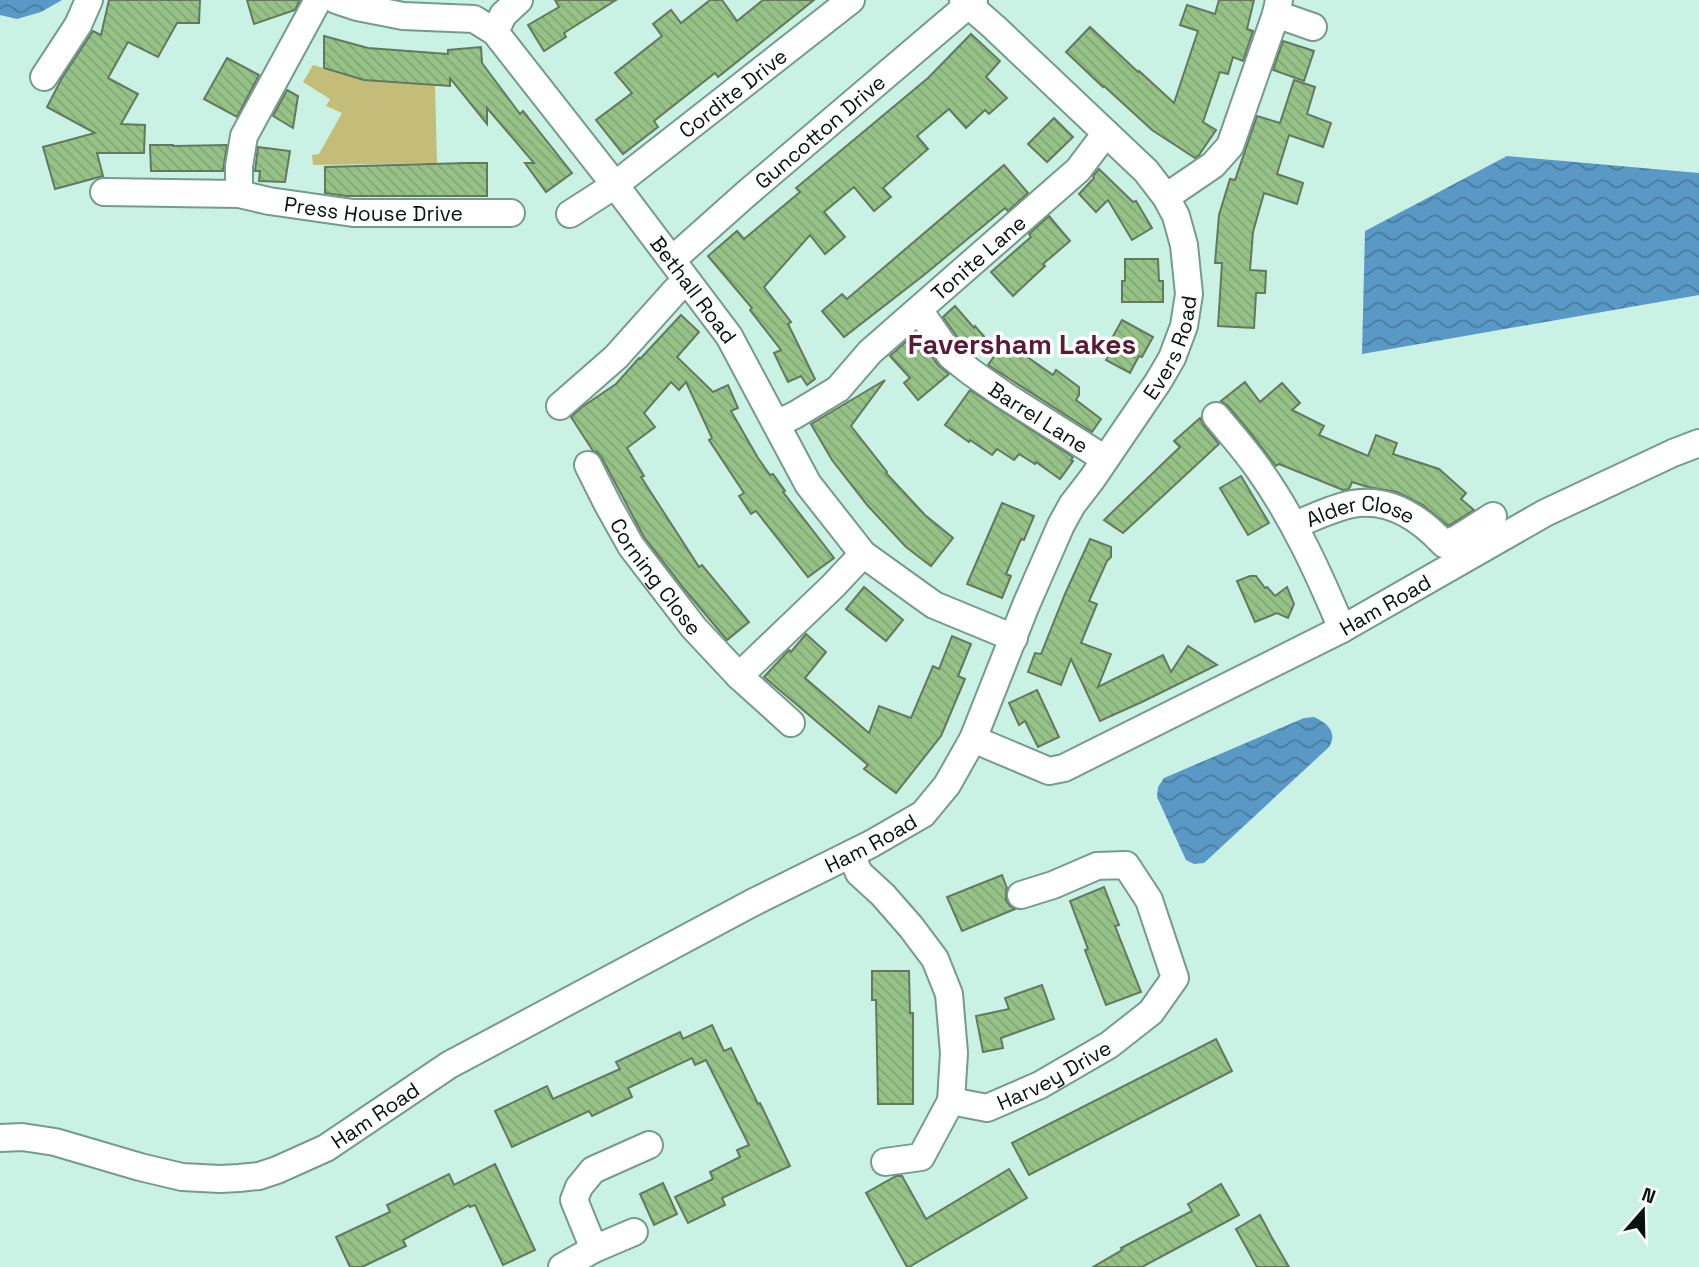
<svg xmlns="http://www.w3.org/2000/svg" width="1699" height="1267" viewBox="0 0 1699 1267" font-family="'Space Grotesk',sans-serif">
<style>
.green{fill:#c4bd79}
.water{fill:url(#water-waves)}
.building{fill:url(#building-back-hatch);stroke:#64785e;stroke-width:2}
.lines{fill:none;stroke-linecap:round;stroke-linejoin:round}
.minor-casing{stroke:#759b8e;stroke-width:30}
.minor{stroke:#fff;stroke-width:26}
.labels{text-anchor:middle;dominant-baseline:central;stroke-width:7;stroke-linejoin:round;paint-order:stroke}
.street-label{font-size:21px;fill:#061410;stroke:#fff}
.district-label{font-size:28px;font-weight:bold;fill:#5b1934;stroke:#fff}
</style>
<defs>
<pattern id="water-waves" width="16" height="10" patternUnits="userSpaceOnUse" patternTransform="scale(1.75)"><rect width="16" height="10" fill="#5a99c6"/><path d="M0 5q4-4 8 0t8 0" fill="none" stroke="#487c9f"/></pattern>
<pattern id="building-back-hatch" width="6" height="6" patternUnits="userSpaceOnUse" patternTransform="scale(1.75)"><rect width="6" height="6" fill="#96c287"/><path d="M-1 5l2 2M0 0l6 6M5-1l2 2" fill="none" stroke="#80a674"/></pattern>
</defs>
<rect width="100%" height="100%" fill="#caf2e4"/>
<!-- green -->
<path class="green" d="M313 65 357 78 435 84 437 163 313 165 312 155 319 154 342 113 326 106 330 99 303 82Z"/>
<!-- water -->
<g class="water">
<path d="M0 0H62L41 12 17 19 0 15Z"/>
<path d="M1507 156 1699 173V295L1362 354 1365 231Z"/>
<path d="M1314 717C1327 723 1338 732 1329 747L1204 863 1194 864 1186 860 1157 797 1158 787 1164 778 1304 718Z"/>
</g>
<!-- building -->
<g class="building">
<path d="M109 0H200L199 23H177L158 57 128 42 108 78 138 94 121 124 145 125 144 153H97L103 176 55 189 43 147 95 133 47 107 62 78 93 31 101 35Z"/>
<path d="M247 0H300L295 10 254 24Z"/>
<path d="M555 0H616L564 33 566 37 544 51 528 25 559 7Z"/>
<path d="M710 0H722L737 21 763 0H814L718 77 715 73 654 121 658 127 623 154 596 120 632 93 615 73 662 36 653 24 671 10 681 23Z"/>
<path d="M1219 0H1254L1247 29 1253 31 1243 61 1233 57 1228 74 1220 72 1203 122 1216 130 1199 155 1195 158 1152 130 1104 86 1103 87 1066 52 1090 27 1138 72 1139 71 1174 103 1198 31 1180 25 1187 5 1215 14Z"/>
<path d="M971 34 1000 61 986 77 1007 98 989 114 985 110 966 128 949 109 917 136 928 149 883 188 891 197 874 211 854 187 824 212 845 237 825 254 810 235 764 287 791 322 788 324 815 379 807 385 801 376 788 382 774 353 781 350 750 310 752 308 708 256 737 231 744 239 800 192 796 188 928 78Z"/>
<path d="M324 36 368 48 448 54V50L481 47 482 63 520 114 523 111 572 173 546 192 525 163H534L487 108V124L450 78V86L364 80 324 68Z"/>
<path d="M1283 41 1314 51 1304 81 1273 70Z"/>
<path d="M227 58 259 75 237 117 204 99Z"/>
<path d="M1294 80 1315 87 1307 114 1331 123 1323 147 1289 135 1277 174 1303 183 1297 204 1264 193 1253 232 1250 270 1266 271 1265 293H1256L1254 328 1218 326 1222 263H1215L1219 215 1230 179 1235 180 1257 116 1280 123Z"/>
<path d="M287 90 298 96 293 128 273 116Z"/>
<path d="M1054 118 1073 137 1047 162 1028 144Z"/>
<path d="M150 145H173V146L227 145 223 171H151Z"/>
<path d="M258 147 290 151 285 182 259 181 260 171H255Z"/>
<path d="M467 163H487V196H346L325 193V167Z"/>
<path d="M1004 165 1028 193 1008 211 1005 208 924 275 844 337 822 311 842 294 847 299Z"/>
<path d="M1099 169 1133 202 1136 201 1152 228 1132 240 1108 200 1096 212 1079 194 1094 178 1093 176Z"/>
<path d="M1049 216 1070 241 1043 264 1045 266 1013 296 991 272 1031 237 1029 234Z"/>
<path d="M1125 259H1158L1159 281H1163V302H1122V281H1125Z"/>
<path d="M955 306 974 328 975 326 988 341 973 354 963 345 943 317Z"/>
<path d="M681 315 699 332 677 357 713 392 728 385 738 408 731 411 758 458 770 475 773 474 785 491 783 492 834 558 808 577 756 511 751 514 739 496 744 493 709 440 712 438 686 382 679 390 671 382 644 413 655 427 627 448 644 476 641 477 699 567 702 565 749 622 727 640 685 590 644 537 602 458 597 452 593 451 571 417 582 407 616 384 639 358 640 359Z"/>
<path d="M1122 320 1153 337 1142 357 1139 356 1130 373 1106 360 1115 343 1111 340Z"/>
<path d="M911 337 914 342 919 338 938 365 949 374 918 400 904 383 910 378 890 356Z"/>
<path d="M1009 344 1053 375 1056 370 1079 387V395L1076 400 1101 419 1092 432 988 365 998 351 1001 355Z"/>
<path d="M885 380 851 426 887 472 886 473 925 515 953 538 931 566 906 547 868 506 832 460 811 424Z"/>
<path d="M1245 382 1260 402 1282 383 1300 403 1292 410 1324 426 1319 435 1368 456 1376 435 1397 443 1393 454 1439 469 1466 493 1461 499 1474 510 1448 526 1423 505 1397 492 1368 487 1352 482 1349 489 1343 490 1279 464 1276 466 1245 426 1228 406 1221 401Z"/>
<path d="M970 390 1073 457 1071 460 1073 461 1060 479 1036 462 1035 464 1019 454 1014 460 997 449 992 455 970 440 969 442 945 425Z"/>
<path d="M1200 418 1204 426 1219 444 1123 533 1104 520 1180 447 1174 441Z"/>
<path d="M1241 476 1269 523 1248 535 1220 488Z"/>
<path d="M1002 503 1034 516 1024 540 1021 539 1006 574 1011 576 1002 598 967 584Z"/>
<path d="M1090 539 1111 547V557L1107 561 1089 601 1097 604 1081 643 1111 654 1098 687 1163 655 1171 672 1188 646 1217 665 1144 701 1100 721 1071 659 1061 685 1028 672 1035 653 1041 654 1065 594Z"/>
<path d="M1250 576H1256L1265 588 1267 587 1275 596 1287 587 1294 604 1288 618 1277 613 1255 622 1237 581Z"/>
<path d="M864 587 903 620 886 641 846 609Z"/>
<path d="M806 634 826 652 805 678 869 733 879 706 911 718 933 666 939 669 952 636 971 644 958 676 965 679 941 736 896 793 864 769 868 765 764 677 789 650 791 652Z"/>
<path d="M1037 690 1059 737 1038 747 1025 721 1019 725 1009 703Z"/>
<path d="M1002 875 1007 888 1006 892V900L1010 906 1015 909 962 931 947 897Z"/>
<path d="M1104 887 1119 925 1115 926 1141 992 1106 1005 1085 950 1088 949 1070 901Z"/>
<path d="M872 971H909L910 1013H913V1104H878L876 1000H872Z"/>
<path d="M1042 985 1054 1019 1001 1038 1003 1048 983 1052 976 1016 1009 1009 1005 998Z"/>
<path d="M712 1025 724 1051 731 1048 758 1104 760 1103 790 1166 722 1198 725 1205 688 1223 675 1197 713 1179 710 1172 740 1157 737 1150 749 1145 706 1060 695 1065 692 1058 628 1088 632 1097 592 1116 589 1111 512 1147 495 1111 547 1086 553 1099 620 1069 616 1062 680 1032 683 1039Z"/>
<path d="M1216 1039 1232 1071 1029 1175 1012 1143Z"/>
<path d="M495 1164 535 1250 503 1265 475 1205 470 1207 469 1205 403 1240 406 1246 362 1267H350L336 1237 390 1212 387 1205 449 1174 454 1185Z"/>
<path d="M1009 1169 1027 1198 909 1267H907L866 1193 896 1176H902L926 1219Z"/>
<path d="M663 1183 677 1214 654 1225 640 1194Z"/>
<path d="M1221 1184 1239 1215 1142 1267H1093L1122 1250 1121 1248 1192 1211 1188 1204Z"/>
<path d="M1260 1215 1271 1236 1289 1267H1257L1236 1229Z"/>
</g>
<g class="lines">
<!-- minor casing -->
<g class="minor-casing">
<g id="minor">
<path id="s1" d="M336 0 357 7 403 16 474 19 495 32 615 185 729 336 808 484 863 554 934 605 1014 638"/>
<path d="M1276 14 1313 27"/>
<path d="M495 32 503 15 519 0"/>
<path d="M44 77 78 25 89 0"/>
<path d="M104 192 239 194V166L244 136 318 0"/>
<path id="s2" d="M239 194 269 201 353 213H511"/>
<path d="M1166 197 1213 165 1230 146 1276 14 1279 0"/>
<path id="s3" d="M570 214 615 185 851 0"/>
<path id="s4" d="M672 260 746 194 974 0"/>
<path id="s5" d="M919 310 951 356 971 372 1004 395 1105 459"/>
<path d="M560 406 616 357 676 290"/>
<path d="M1216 416C1231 434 1247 452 1260 471 1294 519 1319 574 1342 629"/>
<path id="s6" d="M776 424 795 415 838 389 870 352 1078 170 1106 133"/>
<path id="s7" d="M588 465 608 505 631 546 694 628 739 676 791 723"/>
<path id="s8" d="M1294 525C1313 518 1332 508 1352 504 1389 497 1420 518 1444 544L1457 539 1493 516"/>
<path d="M739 676 833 586 863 554"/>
<path id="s9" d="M973 739 1049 771 1064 768 1342 629 1545 513 1673 453 1699 443"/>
<path id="s10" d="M851 854 859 873 883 895 911 927 935 959 949 994 954 1053 951 1101 987 1108 1040 1085 1109 1045 1151 1012 1175 978 1149 900 1126 865 1097 866 1053 885 1021 895"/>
<path id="s11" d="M0 1138 22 1137 55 1142 140 1167 182 1177 220 1179 239 1178 259 1176 277 1170 326 1148 449 1065 752 903 871 844 923 814 947 785 973 739 1026 605 1061 525 1072 505 1092 479 1158 382 1172 358 1184 326 1189 294 1184 245 1176 216 1166 197 1146 171 994 27 963 0"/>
<path d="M885 1162 921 1157 951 1101"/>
<path d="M594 1249 574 1200 579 1187 593 1170 649 1145"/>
<path d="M562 1267 594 1249 634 1232"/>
</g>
</g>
<!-- minor -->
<use href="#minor" class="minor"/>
</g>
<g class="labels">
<!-- street labels -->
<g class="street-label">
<text stroke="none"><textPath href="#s3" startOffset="203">Cordite Drive</textPath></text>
<text stroke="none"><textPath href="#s4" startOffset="196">Guncotton Drive</textPath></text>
<text stroke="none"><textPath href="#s2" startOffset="136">Press House Drive</textPath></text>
<text stroke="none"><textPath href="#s6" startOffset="264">Tonite Lane</textPath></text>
<text stroke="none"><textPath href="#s1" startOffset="490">Bethall Road</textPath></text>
<text stroke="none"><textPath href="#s11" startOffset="1554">Evers Road</textPath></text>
<text stroke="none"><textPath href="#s5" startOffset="163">Barrel Lane</textPath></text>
<text stroke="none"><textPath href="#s8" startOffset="70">Alder Close</textPath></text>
<text stroke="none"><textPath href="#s7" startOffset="131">Corning Close</textPath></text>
<text stroke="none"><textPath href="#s9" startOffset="458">Ham Road</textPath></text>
<text stroke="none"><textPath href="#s11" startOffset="962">Ham Road</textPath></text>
<text stroke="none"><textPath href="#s10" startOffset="392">Harvey Drive</textPath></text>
<text stroke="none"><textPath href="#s11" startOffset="396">Ham Road</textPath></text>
</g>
<!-- district labels -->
<g class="district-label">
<text x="1022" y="344">Faversham Lakes</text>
</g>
</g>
<!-- north arrow -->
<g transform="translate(1643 1211) rotate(20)" stroke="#ffffff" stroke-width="5" paint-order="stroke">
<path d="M0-5L12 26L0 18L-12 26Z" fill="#061410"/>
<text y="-10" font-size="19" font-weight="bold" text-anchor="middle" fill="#061410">N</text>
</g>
</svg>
